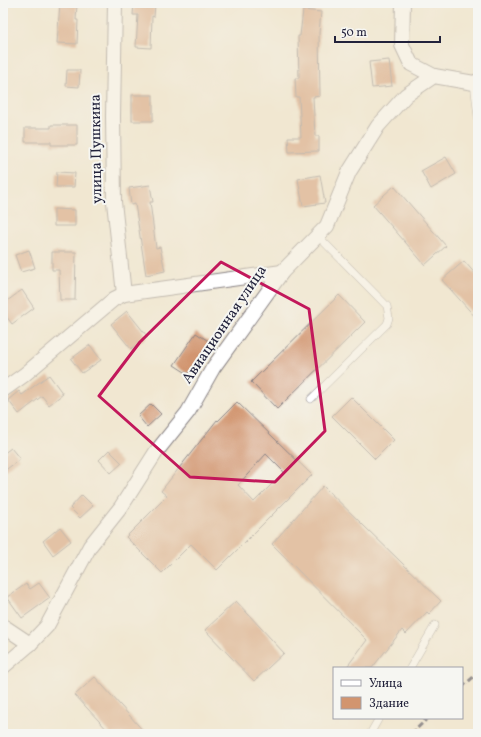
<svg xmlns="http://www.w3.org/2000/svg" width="481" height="737" viewBox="0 0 481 737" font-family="Vollkorn,serif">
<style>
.building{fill:#d2956f;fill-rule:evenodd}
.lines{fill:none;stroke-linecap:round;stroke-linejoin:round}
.lane-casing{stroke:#8a8486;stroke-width:8}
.street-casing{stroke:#8a8486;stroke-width:16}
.lane{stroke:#fff;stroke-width:7}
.street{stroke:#fff;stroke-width:14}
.rail{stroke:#22223b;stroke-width:3;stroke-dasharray:6 3;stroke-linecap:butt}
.marked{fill:none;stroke:#c2185b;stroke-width:3;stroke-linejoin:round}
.labels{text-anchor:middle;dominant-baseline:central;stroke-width:4;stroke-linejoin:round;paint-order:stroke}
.street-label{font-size:15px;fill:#22223b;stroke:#f6f6f2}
</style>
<rect width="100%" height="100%" fill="#f6f6f2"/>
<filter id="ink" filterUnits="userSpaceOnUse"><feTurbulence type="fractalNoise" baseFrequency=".025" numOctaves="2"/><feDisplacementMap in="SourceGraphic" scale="8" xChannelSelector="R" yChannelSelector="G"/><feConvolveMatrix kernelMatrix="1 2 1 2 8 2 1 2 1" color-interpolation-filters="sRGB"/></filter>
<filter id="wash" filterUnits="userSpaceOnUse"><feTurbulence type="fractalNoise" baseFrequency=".012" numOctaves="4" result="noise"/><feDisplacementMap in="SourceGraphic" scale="16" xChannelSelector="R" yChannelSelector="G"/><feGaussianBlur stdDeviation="0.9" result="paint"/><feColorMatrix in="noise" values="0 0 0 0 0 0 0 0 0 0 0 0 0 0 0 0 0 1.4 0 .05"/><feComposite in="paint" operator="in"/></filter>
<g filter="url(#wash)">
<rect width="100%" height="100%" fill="#f1e7d1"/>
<g id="blocks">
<!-- building -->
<g class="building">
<path d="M60 3H77L76 20H78L77 44 57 43Z"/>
<path d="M134 3H155L154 17 152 16 151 48 136 47 138 15H133Z"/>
<path d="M303 10 321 12 319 33 320 96 313 97 315 136H319V151L289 152 288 137H301L299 97H296L295 78H299L298 36H300Z"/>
<path d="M389 60 392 86 372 88 369 62Z"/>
<path d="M67 70H80L79 87 66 86Z"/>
<rect x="132" y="95" width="21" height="26"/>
<path d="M51 125H77V145H51V142H25V128H51Z"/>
<path d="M446 157 456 174 431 189 421 171Z"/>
<path d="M57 172 75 173 74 187H56Z"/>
<path d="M320 175 325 203 303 206 298 179Z"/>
<path d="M150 185 153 202H150L156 248 160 247 165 271 146 275 135 204 131 205 129 188Z"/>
<path d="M394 186 446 246 425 265 373 205Z"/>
<path d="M54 209 75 210V226H54Z"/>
<path d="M29 250 35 268 21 272 15 255Z"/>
<path d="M52 252H76L75 300H60L59 270H52Z"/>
<path d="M464 261 478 277V320L442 280Z"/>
<path d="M22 290 34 308 12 324 3 312V304Z"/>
<path d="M339 295 365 322 277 409 251 382Z"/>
<path d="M127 311 147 336 131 349 111 324Z"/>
<path d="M196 333 210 342 188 374 174 365Z"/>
<path d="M90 345 101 360 82 373 71 359Z"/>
<path d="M49 375 63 394 49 405 42 396 19 414 8 400 19 391 22 395Z"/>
<path d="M351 397 394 440 375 459 332 416Z"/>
<path d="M237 402 312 475 217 570 191 544 162 573 126 537 167 496 161 491 217 420 218 421ZM266 454 284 472 254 502 238 485Z"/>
<path d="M151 404 161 414 147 427 138 416Z"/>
<path d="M11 448 20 459 3 472V454Z"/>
<path d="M109 450 122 463 111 473 99 460Z"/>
<path d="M323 486 441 601 429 614 427 612 406 634 402 630 372 668H346L367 640 272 544Z"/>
<path d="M82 495 93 506 80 518 70 508Z"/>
<path d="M60 527 71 541 53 555 43 541Z"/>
<path d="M39 583 50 598 22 618 7 597 26 584 30 589Z"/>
<path d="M236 601 284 653 254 681 205 630Z"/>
<path d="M95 677 146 734H111L75 695Z"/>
</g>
</g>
</g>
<g filter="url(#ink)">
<use href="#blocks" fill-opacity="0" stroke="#8a8486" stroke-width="1"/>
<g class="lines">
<!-- lane casing -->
<g class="lane-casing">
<g id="lane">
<path d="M474 83 478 117"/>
<path d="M311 399 387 324 389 318 387 306 318 236"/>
<path d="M410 668 435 625"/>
<path d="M370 734 379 718"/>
</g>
</g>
<!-- street casing -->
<g class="street-casing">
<g id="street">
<path d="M115 3 113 116 114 202 124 294"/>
<path d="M403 3 402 45 411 64 434 76"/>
<path d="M3 390 24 375 114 299 124 294 282 272"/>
<path d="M3 626 30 644"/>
<path d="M3 667 30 644 47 626 90 546 121 507 156 452 188 412 213 368 282 272 327 226 349 172 378 126 406 95 434 76 474 83 478 81"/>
</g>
</g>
<!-- lane -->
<use href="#lane" class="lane"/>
<!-- street -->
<use href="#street" class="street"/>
<!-- rail -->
<g class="rail">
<path d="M462 687 478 673"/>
<path d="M411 734 428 718"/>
</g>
</g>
</g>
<!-- marked area -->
<path d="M0 0H481V737H0ZM221 262 309 309 325 431 275 482 190 477 99 396 140 342Z" fill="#f1e7d1" fill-opacity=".55" fill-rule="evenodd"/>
<path class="marked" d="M221 262 309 309 325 431 275 482 190 477 99 396 140 342Z"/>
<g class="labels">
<!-- street labels -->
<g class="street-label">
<text transform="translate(97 149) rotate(-91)">улица Пушкина</text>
<text transform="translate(225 325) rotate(-56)">Авиационная улица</text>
</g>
</g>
<!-- margin -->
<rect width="481" height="737" fill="none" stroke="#f6f6f2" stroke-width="16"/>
<!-- legend -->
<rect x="333" y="667" width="130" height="52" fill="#f6f6f2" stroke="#a1a1a9"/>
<rect x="341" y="680" width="20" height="6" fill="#ffffff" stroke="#a1a1a9"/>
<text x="369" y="687" font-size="12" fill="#22223b">Улица</text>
<rect x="341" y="697" width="20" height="12" fill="#d2956f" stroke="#a1a1a9"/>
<text x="369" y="707" font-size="12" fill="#22223b">Здание</text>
<!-- scale -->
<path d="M335 36v6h105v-6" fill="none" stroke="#22223b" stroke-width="2"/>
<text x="341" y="36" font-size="12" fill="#22223b" stroke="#f6f6f2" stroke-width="3" paint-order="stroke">50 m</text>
</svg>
